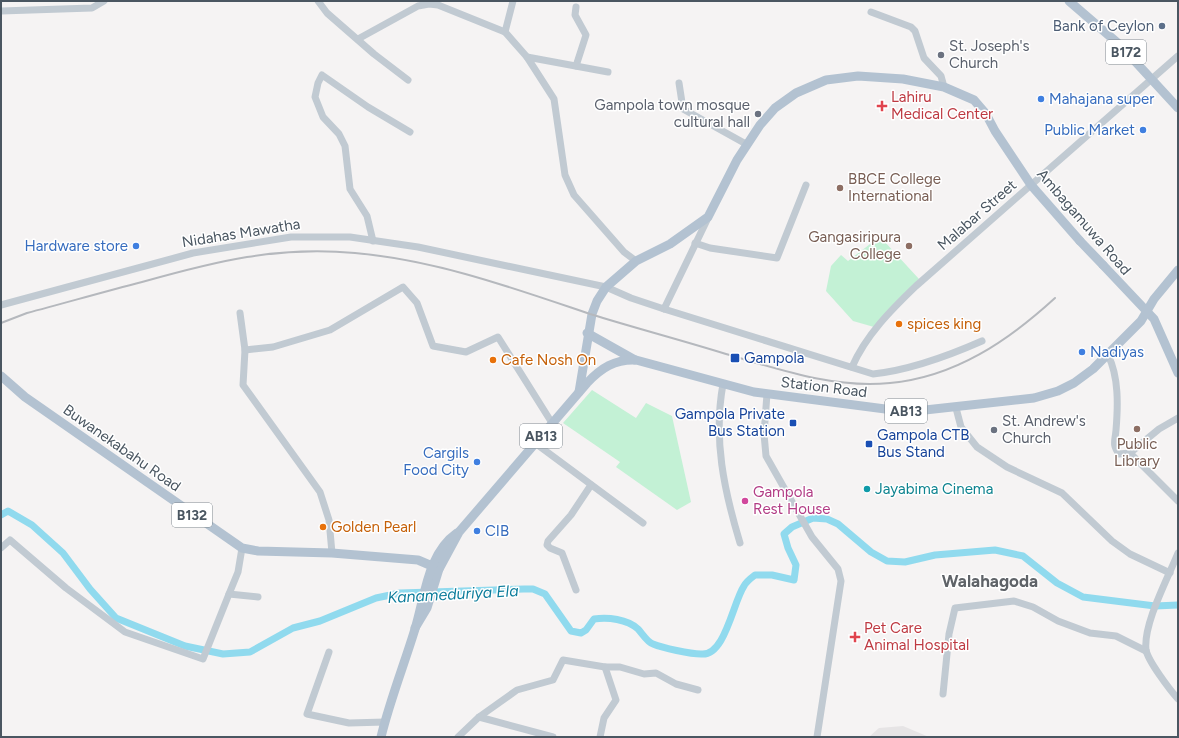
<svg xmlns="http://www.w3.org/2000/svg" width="1179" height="738" viewBox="0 0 1179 738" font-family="Figtree,sans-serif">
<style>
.education{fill:#e6e4e5}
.green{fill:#c3f1d5}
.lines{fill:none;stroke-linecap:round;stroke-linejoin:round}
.canal{stroke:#90daee;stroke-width:7}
.minor{stroke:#c1cad2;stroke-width:7}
.major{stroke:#b3c2d1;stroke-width:9}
.rail{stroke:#b5b8bd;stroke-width:2}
.major-bridge{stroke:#b3c2d1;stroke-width:9}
.service-dot{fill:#5c6f8a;stroke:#fff;stroke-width:1.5}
.worship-dot{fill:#6b7280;stroke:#fff;stroke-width:1.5}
.shop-dot{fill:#3f7fe0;stroke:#fff;stroke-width:1.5}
.health-dot{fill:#e0444e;stroke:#fff;stroke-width:1.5}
.education-dot{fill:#8d6e63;stroke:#fff;stroke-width:1.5}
.food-dot{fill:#e8710a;stroke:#fff;stroke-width:1.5}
.transit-dot{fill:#1a4fb4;stroke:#fff;stroke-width:1.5}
.culture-dot{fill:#0f9aa8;stroke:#fff;stroke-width:1.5}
.hotel-dot{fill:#d1479c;stroke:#fff;stroke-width:1.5}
.labels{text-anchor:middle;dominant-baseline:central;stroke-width:3;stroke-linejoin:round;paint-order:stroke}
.shield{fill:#fff;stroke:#808990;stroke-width:1}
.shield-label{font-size:14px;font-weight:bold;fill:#4a5661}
.service-label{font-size:15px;fill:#4e5e75;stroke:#fff;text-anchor:end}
.worship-label{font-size:15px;fill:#5b616d;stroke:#fff;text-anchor:start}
.health-label{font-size:15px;fill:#be3a42;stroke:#fff;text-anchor:start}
.shop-label{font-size:15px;fill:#366cbe;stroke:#fff;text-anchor:start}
.education-label{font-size:15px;fill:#785e54;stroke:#fff;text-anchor:start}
.street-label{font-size:15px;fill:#4a5661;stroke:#fff}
.food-label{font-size:15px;fill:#c56008;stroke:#fff;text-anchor:start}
.transit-label{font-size:15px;fill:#164399;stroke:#fff;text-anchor:start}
.culture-label{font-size:15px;fill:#0d838f;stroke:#fff;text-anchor:start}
.hotel-label{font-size:15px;fill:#b23c85;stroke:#fff;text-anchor:start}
.water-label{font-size:16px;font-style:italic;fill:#0c7c9b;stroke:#fff}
.quarter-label{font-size:17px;font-weight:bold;fill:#5f6368;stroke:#fff}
</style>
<rect width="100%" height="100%" fill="#f5f3f3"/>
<!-- education -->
<path class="education" d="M903 726 929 737H869L879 728Z"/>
<!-- green -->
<g class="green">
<path d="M874 241H884L919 279 874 327 853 321 826 291 831 266 841 255 848 261Z"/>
<path d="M592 390 636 418 646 403 672 416 691 502 677 510 616 467 620 462 563 423Z"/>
</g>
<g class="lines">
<!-- canal -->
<path class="canal" d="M1 515 8 511 32 525 63 553 90 589 116 618 185 646 223 654 250 652 293 628 320 621 376 598 400 593 524 589H533L545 594 571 631 581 633 586 630 594 619C608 617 627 619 638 629 642 633 647 642 653 644 663 648 690 654 701 654 725 657 733 602 744 586 746 582 751 578 755 575H772L794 580 796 565 788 548 784 534 792 527 813 518 827 519 838 524 871 552 887 561 905 562 935 555 995 550 1023 556 1057 583 1083 597 1155 606 1178 605"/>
<!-- minor -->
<g class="minor">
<path d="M318 1 327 13 374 54 408 80"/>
<path d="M513 1 505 32 527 57 554 99 565 175 574 195 624 252 636 261"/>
<path d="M576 7 575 15 586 35 576 66"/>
<path d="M1 11 92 8 104 1"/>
<path d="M871 12 911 27 915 31 924 58 941 76 944 87"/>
<path d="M358 39 418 6 429 4 438 5 505 32"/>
<path d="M527 57 608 72"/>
<path d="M679 83 683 109 746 144"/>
<path d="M373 241 367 216 350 189 345 146 339 134 323 117 315 97 318 83 322 75 368 107 410 132"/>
<path d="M695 243 710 248 777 258 806 185"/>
<path d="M1 305 193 253 291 237H350L418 247 606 287 631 298 664 309 708 218"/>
<path d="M664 309 873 374C911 370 948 356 982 341"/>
<path d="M240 313 245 350 243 385 320 492 329 520 332 553"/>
<path d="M245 350 273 347 330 330 403 287 417 303 433 346 466 352 498 337 552 423"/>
<path d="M1108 355C1119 377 1118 406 1116 430 1115 442 1112 444 1119 454L1130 453 1159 429 1178 418"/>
<path d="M852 367C866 335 891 310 916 286L1178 56"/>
<path d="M723 384C713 439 724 490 740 543"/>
<path d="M767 394 764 434 766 456 812 537 838 569 841 581 817 737"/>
<path d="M956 408 961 427 977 447 1007 467 1062 493 1112 541 1130 554 1170 573"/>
<path d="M535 443 643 523"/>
<path d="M1130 453 1178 501"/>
<path d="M1 548 10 540 66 588 125 632 203 659 229 594"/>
<path d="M242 548 238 572 229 594 258 597"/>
<path d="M1178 553C1168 578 1143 624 1146 650 1148 661 1170 690 1178 699"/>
<path d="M576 590 562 553 550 548 547 545 548 541 571 515 591 485"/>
<path d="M329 652 307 714 349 723 385 722"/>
<path d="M943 694 949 634 955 608 1014 601 1033 607 1058 621 1090 633 1116 636 1146 651"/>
<path d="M479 717 553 737"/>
<path d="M458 737 479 717 517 690 553 680 563 660 605 667H620L644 674 656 673 676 684 698 690"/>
<path d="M600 737 604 718 616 700 605 667"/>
</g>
<!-- major -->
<g class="major">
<path d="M1069 1 1120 45 1178 108"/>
<path d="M1103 265 1154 319 1178 373"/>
<path d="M587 333 635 360"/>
<path d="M1 376 25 397 242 548 258 551 332 553 418 560 439 569"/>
<path d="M579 392 592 314 597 301 606 287 636 261 670 244 708 217 737 160 760 125 775 108 796 93 826 80 858 76 903 79 944 87 974 100 986 114 995 131 1031 185 1080 241"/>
<path d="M415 628 427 608 439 569 459 532 587 383C601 368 615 359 636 360L754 392 893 410H925L1034 398 1058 391 1074 383 1093 369 1141 321 1154 299 1178 270"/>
<path d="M381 737C390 700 404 665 415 629 425 597 427 554 457 533"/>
</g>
<!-- rail -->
<path class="rail" d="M1 323 27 313C65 303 103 292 142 282 217 261 276 246 355 253 436 260 513 288 590 314 635 328 681 340 726 354 778 369 834 389 890 383 955 377 1008 341 1055 298"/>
<!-- major-bridge -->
<path class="major-bridge" d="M1080 241 1103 265"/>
</g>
<!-- markers -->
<circle class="service-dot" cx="1162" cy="26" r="4"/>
<g class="worship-dot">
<circle cx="941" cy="55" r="4"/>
<circle cx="758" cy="114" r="4"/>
<circle cx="994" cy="430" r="4"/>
</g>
<g class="shop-dot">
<circle cx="1041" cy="99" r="4"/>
<circle cx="1143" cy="130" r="4"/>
<circle cx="136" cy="246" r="4"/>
<circle cx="1082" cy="352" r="4"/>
<circle cx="477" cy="462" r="4"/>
<circle cx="477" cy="531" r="4"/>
</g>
<g class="health-dot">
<path d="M880 100h4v4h4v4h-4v4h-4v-4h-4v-4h4z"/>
<path d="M853 631h4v4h4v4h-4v4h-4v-4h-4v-4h4z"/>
</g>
<g class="education-dot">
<circle cx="840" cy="188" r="4"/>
<circle cx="909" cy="246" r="4"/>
<circle cx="1137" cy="429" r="4"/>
</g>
<g class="food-dot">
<circle cx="899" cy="324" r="4"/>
<circle cx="493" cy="360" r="4"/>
<circle cx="323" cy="527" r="4"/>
</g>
<g class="transit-dot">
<rect x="730" y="353" width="10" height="10" rx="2"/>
<rect x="789" y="419" width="8" height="8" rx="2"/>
<rect x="865" y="440" width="8" height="8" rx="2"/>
</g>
<circle class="culture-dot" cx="867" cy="489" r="4"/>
<circle class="hotel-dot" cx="745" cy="501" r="4"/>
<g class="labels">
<!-- shield labels -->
<g class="shield">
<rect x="1106" y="40" width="40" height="24" rx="3"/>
<rect x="885" y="399" width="42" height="24" rx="3"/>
<rect x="520" y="424" width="42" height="24" rx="3"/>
<rect x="172" y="503" width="40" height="24" rx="3"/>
</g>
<g class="shield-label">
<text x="1126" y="52">B172</text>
<text x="906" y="411">AB13</text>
<text x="541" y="436">AB13</text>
<text x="192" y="515">B132</text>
</g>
<!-- service labels -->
<g class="service-label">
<text x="1154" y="26">Bank of Ceylon</text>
</g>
<!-- worship labels -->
<g class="worship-label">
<text x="949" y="46">St. Joseph's<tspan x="949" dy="17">Church</tspan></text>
<text x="750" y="105" text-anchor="end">Gampola town mosque<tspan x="750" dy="17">cultural hall</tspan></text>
<text x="1002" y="421">St. Andrew's<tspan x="1002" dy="17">Church</tspan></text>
</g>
<!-- health labels -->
<g class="health-label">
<text x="891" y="97">Lahiru<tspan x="891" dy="17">Medical Center</tspan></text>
<text x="864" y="628">Pet Care<tspan x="864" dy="17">Animal Hospital</tspan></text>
</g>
<!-- shop labels -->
<g class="shop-label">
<text x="1049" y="99">Mahajana super</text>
<text x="1135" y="130" text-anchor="end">Public Market</text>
<text x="128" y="246" text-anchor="end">Hardware store</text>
<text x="1090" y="352">Nadiyas</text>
<text x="469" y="453" text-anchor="end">Cargils<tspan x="469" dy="17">Food City</tspan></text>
<text x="485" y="531">CIB</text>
</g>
<!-- education labels -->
<g class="education-label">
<text x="848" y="179">BBCE College<tspan x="848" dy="17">International</tspan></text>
<text x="901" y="237" text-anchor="end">Gangasiripura<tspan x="901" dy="17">College</tspan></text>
<text x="1137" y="444" text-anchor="middle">Public<tspan x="1137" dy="17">Library</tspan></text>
</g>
<!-- street labels -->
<g class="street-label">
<text transform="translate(977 215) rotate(-41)">Malabar Street</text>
<text transform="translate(1084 222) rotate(49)">Ambagamuwa Road</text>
<text transform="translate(241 233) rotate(-9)">Nidahas Mawatha</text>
<text transform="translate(824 387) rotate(7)">Station Road</text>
<text transform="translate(122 448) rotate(35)">Buwanekabahu Road</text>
</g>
<!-- food labels -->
<g class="food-label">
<text x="907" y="324">spices king</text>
<text x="501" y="360">Cafe Nosh On</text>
<text x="331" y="527">Golden Pearl</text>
</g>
<!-- transit labels -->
<g class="transit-label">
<text x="744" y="358">Gampola</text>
<text x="785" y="414" text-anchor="end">Gampola Private<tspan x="785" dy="17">Bus Station</tspan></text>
<text x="877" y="435">Gampola CTB<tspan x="877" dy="17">Bus Stand</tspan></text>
</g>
<!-- culture labels -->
<g class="culture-label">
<text x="875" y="489">Jayabima Cinema</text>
</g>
<!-- hotel labels -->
<g class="hotel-label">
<text x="753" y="492">Gampola<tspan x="753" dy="17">Rest House</tspan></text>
</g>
<!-- water labels -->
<g class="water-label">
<text transform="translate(453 594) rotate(-3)">Kanameduriya Ela</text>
</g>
<!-- quarter labels -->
<g class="quarter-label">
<text x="990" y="581">Walahagoda</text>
</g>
</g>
<!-- border -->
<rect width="1179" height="738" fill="none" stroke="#4a5661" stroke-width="4"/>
</svg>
